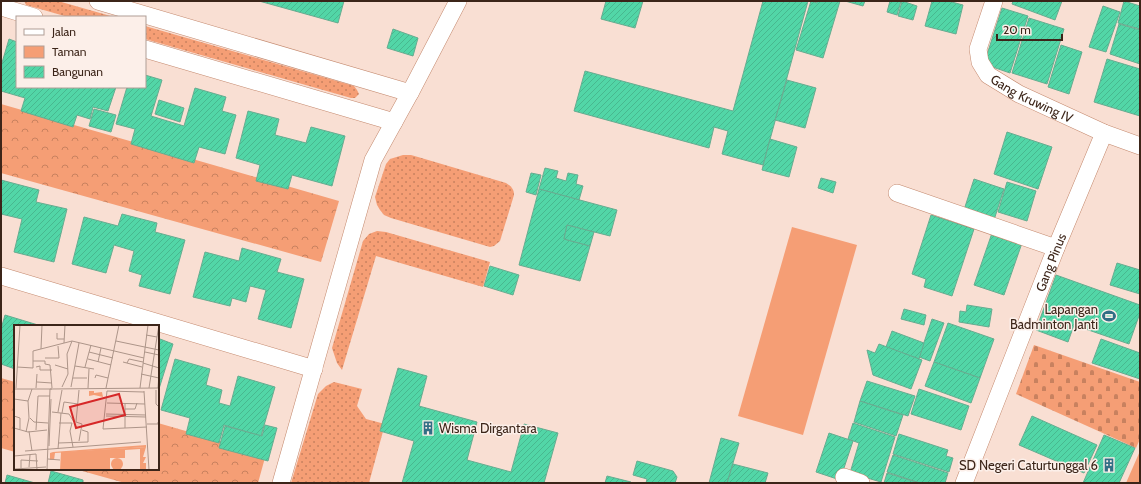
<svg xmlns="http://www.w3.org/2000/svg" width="1141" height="484" viewBox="0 0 1141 484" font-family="Cabin,sans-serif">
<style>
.grass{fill:url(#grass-dots)}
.forest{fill:url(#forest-crowns)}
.cemetery{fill:url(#cemetery-stones)}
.park{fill:#f59e75}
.building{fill:url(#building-hatch);stroke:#67ac90}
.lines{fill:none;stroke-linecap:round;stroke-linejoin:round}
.minor-casing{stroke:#c4896e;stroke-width:18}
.minor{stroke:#fff;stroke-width:17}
.labels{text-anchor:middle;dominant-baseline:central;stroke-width:3;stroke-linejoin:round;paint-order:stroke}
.street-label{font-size:13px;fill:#3c2519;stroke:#fcefe9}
.poi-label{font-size:13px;fill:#3c2519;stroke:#fcefe9;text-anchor:end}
.inset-road{fill:none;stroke:#ad9589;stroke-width:1}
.view{fill:#d62828;fill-opacity:0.15;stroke:#d62828;stroke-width:2}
.inset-edge{fill:none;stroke:#3c2519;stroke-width:2}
</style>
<defs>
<pattern id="grass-dots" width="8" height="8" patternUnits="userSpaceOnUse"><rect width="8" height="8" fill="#f59e75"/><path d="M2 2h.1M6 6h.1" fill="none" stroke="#c8815f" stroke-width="1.8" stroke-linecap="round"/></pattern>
<pattern id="forest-crowns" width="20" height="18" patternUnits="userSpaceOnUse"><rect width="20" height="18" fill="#f59e75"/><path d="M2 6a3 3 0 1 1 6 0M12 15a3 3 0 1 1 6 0" fill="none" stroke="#c8815f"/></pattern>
<pattern id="cemetery-stones" width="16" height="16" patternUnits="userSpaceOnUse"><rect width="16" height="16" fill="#f59e75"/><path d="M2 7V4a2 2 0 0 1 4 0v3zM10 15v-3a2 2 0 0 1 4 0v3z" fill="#c8815f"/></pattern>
<pattern id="building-hatch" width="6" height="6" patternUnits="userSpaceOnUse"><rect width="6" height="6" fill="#52d6a7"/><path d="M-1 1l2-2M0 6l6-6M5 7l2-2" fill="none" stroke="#48b88f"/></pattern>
</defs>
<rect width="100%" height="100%" fill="#f9dfd3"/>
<!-- grass -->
<g class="grass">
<path d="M24 1H58L114 17H68L26 5Z"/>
<path d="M145 26 354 86 357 90 359 94 355 98H351L145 39Z"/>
<path d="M403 155H411L418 157 506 183C511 186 514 189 514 195L500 241 494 246 490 247 391 218 384 215 380 210 377 205 375 197 386 164 390 159Z"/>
<path d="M377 231 386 232 490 262 483 287 376 256 342 370 337 363 332 348 363 241 369 234Z"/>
<path d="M334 382 362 389 357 406 366 419 385 424 369 483H291L318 394 326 386Z"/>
</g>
<!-- forest -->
<g class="forest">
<path d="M1 104 339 201 321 262 1 173Z"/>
<path d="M1 378 15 382V452L1 448Z"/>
<path d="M158 423 266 454 258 483H125L75 469H158Z"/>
</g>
<!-- cemetery -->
<path class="cemetery" d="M1034 345 1140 382V439L1136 448 1016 394Z"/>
<!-- park -->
<g class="park">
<path d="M792 227 857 245 803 435 738 416Z"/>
<path d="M1140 451V483H1126Z"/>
</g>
<!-- building -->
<g class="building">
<path d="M259 1H344L338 23Z"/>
<path d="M606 1H643L635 28 601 19Z"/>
<path d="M763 1H808L763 165 722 154 728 131 714 127 709 148 574 111 585 71 733 111Z"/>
<path d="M811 1 817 3V1H840L823 58 796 50Z"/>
<path d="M845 1H865L863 6Z"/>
<path d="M890 1H901L897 15 887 12Z"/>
<path d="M902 1 917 6 913 20 898 16Z"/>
<path d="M932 1H948L963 5 956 34 925 26Z"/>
<path d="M1013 1H1062L1055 20 1012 4Z"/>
<path d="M1124 1 1140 6V29L1118 23Z"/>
<path d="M1103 6 1120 12 1106 52 1089 47Z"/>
<path d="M1002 8 1028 16 1010 73 984 64Z"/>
<path d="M1029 18 1064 29 1047 84 1012 73Z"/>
<path d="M1119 24 1140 30V64L1110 54Z"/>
<path d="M393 29 418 38 413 56 387 48Z"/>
<path d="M9 39 17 42V87H116L108 111 93 107 90 119 77 115 73 127 21 111 25 98 1 91V66Z"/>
<path d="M1061 45 1082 52 1069 94 1048 87Z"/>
<path d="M1107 59 1140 69V116L1094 102Z"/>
<path d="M145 75 162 80 151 116 184 126 195 88 226 97 222 111 236 115 225 154 199 147 194 163 131 144 135 129 116 124 127 87H145Z"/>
<path d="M787 80 816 88 805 128 775 120Z"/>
<path d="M159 100 184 108 180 122 155 114Z"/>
<path d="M94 109 116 115 111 132 89 126Z"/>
<path d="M248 111 279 119 275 135 306 143 311 127 345 136 332 186 292 175 288 189 256 181 260 165 236 158Z"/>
<path d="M1007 132 1052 147 1038 189 994 174Z"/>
<path d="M770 139 797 147 789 177 762 170Z"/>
<path d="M545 168 558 171 556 178 566 181 568 173 578 175 576 184 583 186 579 200 539 189Z"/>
<path d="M531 173 541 175 536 195 526 192Z"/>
<path d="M821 178 836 182 833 193 818 188Z"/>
<path d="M974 179 1004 189 993 223 963 213Z"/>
<path d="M1 180 39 190 36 202 67 209 54 262 14 252 22 219 1 214Z"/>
<path d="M1007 182 1036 191 1027 221 998 212Z"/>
<path d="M539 189 617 210 610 236 567 225 564 239 590 246 580 281 519 265Z"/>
<path d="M122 214 157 223 155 232 185 240 170 294 139 286 142 275 129 271 134 251 114 245 106 273 72 264 84 217 118 226Z"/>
<path d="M931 215 974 229 952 296 924 287 926 279 912 274Z"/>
<path d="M567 225 594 232 590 246 564 239Z"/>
<path d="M992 233 1022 243 1004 295 974 285Z"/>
<path d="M242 248 281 259 277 272 304 279 291 328 258 319 266 290 250 286 246 302 232 298 230 306 193 297 205 252 239 261Z"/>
<path d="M1117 263 1140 270V294L1110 285Z"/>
<path d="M490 266 519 275 513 295 484 286Z"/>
<path d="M1056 275 1140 305V313L1129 344 1074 325 1068 342 1036 330Z"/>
<path d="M967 305 992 309 989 327 959 322 960 311 966 312Z"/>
<path d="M904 309 926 315 924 325 901 319Z"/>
<path d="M5 315 38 325V326H15V369L1 364V329Z"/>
<path d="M932 319 944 323 930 361 919 357Z"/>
<path d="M948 323 994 339 980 378 934 362Z"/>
<path d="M892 331 924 343 919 359 886 347Z"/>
<path d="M160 339 173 344 158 392V347Z"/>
<path d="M1101 339 1140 353V379L1092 363Z"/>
<path d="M879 344 922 360 911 389 873 375 867 350 875 353Z"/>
<path d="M175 359 210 369 206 385 222 390 219 403 230 406 238 376 275 387 261 436 224 425 219 443 186 434 190 418 161 410Z"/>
<path d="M934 362 980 378 971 403 925 386Z"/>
<path d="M398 368 427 376 419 406 477 422 467 460 511 472 524 424 558 433 544 483H402L414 441 380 431Z"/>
<path d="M867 381 915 396 908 416 860 401Z"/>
<path d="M919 389 969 406 961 430 911 414Z"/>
<path d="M860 401 903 415 896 436 854 422Z"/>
<path d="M1032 416 1097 445 1084 473 1019 445Z"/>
<path d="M853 423 895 437 881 482 850 473 859 443 848 439Z"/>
<path d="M265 425 277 428 268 461 219 448 225 426 262 436Z"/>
<path d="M829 433 853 441 840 480 816 472Z"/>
<path d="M899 434 948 450 946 456 953 458 949 472 893 454Z"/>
<path d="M1104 435 1135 448 1119 483H1083Z"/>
<path d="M721 438 739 443 727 483H709Z"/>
<path d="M893 455 948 473 945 483H920L887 472Z"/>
<path d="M637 461 673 471 677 477 675 483H646L647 479 633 475Z"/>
<path d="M733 464 768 473 765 483H727Z"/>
<path d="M51 471 83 480V483H48Z"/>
<path d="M887 473 919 483H884Z"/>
<path d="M7 475 35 483H5Z"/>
<path d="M607 476 631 482V483H605Z"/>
</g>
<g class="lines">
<!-- minor casing -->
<g class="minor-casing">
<g id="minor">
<path d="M98 1 410 93"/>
<path id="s1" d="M994 1 978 49 980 62 988 75 1019 94 1104 133 1140 146"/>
<path d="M1 7 34 17"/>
<path d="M145 49 394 122"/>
<path d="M897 193 1056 248"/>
<path d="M1 276 314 369"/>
<path d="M844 477 861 483"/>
<path d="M281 483 373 160 410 93 458 1"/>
<path id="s2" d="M964 483 1056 248 1104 133"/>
</g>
</g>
<!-- minor -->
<use href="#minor" class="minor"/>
</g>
<!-- icons -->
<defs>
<g id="stadium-bare" transform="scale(1.08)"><path d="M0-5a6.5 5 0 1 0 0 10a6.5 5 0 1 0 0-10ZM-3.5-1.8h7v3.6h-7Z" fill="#326e85" stroke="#fcefe9" stroke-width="2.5" paint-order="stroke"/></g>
<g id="building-bare" transform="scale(1.08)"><path d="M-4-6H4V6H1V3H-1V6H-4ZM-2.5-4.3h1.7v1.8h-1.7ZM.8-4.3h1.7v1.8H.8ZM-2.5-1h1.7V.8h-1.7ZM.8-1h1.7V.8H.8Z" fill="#326e85" stroke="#fcefe9" stroke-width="2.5" paint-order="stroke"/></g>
</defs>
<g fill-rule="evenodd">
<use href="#stadium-bare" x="1109" y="316"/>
<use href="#building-bare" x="428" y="428"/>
<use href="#building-bare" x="1109" y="465"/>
</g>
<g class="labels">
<!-- street labels -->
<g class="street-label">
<text stroke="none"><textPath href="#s1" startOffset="129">Gang Kruwing IV</textPath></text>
<text stroke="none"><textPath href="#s2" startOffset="237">Gang Pinus</textPath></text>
</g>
<!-- poi labels -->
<g class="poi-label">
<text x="1098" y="309">Lapangan<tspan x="1098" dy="15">Badminton Janti</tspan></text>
<text x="439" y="428" text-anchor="start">Wisma Dirgantara</text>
<text x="1098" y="465">SD Negeri Caturtunggal 6</text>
</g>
</g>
<!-- overview -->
<g transform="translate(14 325)">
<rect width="145" height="145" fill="#f9dfd3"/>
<path d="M75 66H129H80V68L88 67 89 72 80 70 75 71V74ZM132 120V122L41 128 40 135H36V128L39 127Z" fill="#f59e75"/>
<path d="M132 122 129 132H132L129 138H132V145H126V124L111 125V133H96V145H46L47 127Z" fill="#f59e75"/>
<path d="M97 139a6 6 0 1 1 12 0a6 6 0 1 1-12 0Z" fill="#f59e75"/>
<path class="inset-road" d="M43 8V14H50M132 10 143 12 135 63M143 12 145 0M102 16 145 25M50 18 51 0M27 24 28 0M75 27 99 33M131 27 145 30M31 33H45L44 21M74 34 97 40M19 36H31V39L36 40 38 63M84 37 87 23M109 37 128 42M113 38 115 34 129 37M129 38 145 43M41 40 54 44M61 41 80 44M3 42 19 43V26L58 16 130 33M22 42 26 41V45H38M71 42 77 20M127 49 145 53M59 53H73M81 53 82 50 94 53M23 57 38 58M48 62 54 49 53 29 58 16M57 62 65 18M2 63 6 0M22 63 23 49M74 63 75 44M92 63 105 0M126 63 134 0M144 63 145 49M0 64H38M142 65V79L145 82M130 66 135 145M130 67 93 66 89 104 133 102M0 74 14 76M93 78 131 79M0 84V91L6 93V104M111 84H121L123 78M38 87 55 89 60 97M44 87 48 65M48 88 50 77 64 79M92 89 132 90M92 91 132 92M16 93 20 97 34 98M62 97 65 65M62 97 68 99 65 116M45 98H58M58 98 56 106 59 122M133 99H144V97M0 103 14 107 33 105M111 103V78M22 105 24 71H36M68 105 74 107V117M15 106 18 126M12 107 15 93 14 76 18 64M44 118 74 117M35 121 37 74M44 124 47 88M11 126 127 117M0 131 22 129 23 145M34 134 46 135M15 142 16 130M7 143V135L24 136M0 144 32 142M33 145 36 64 145 63"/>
<path class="view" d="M105 69 111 90 62 103 56 82Z"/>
<rect width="145" height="145" class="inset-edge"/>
</g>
<!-- border -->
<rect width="1141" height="484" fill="none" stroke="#3c2519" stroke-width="4"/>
<!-- legend -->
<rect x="16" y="16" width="130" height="72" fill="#fcefe9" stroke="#af9e96"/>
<rect x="24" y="29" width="20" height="6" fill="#ffffff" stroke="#af9e96"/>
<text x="52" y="36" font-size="12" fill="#3c2519">Jalan</text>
<rect x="24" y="46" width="20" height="12" fill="#f59e75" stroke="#af9e96"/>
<text x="52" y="56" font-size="12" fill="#3c2519">Taman</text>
<rect x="24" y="66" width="20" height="12" fill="url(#building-hatch)" stroke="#af9e96"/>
<text x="52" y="76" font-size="12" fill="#3c2519">Bangunan</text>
<!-- scale -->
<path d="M997 34v6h65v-6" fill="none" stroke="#3c2519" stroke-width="2"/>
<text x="1003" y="34" font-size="12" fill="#3c2519" stroke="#fcefe9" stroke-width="3" paint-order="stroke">20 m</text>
</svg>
